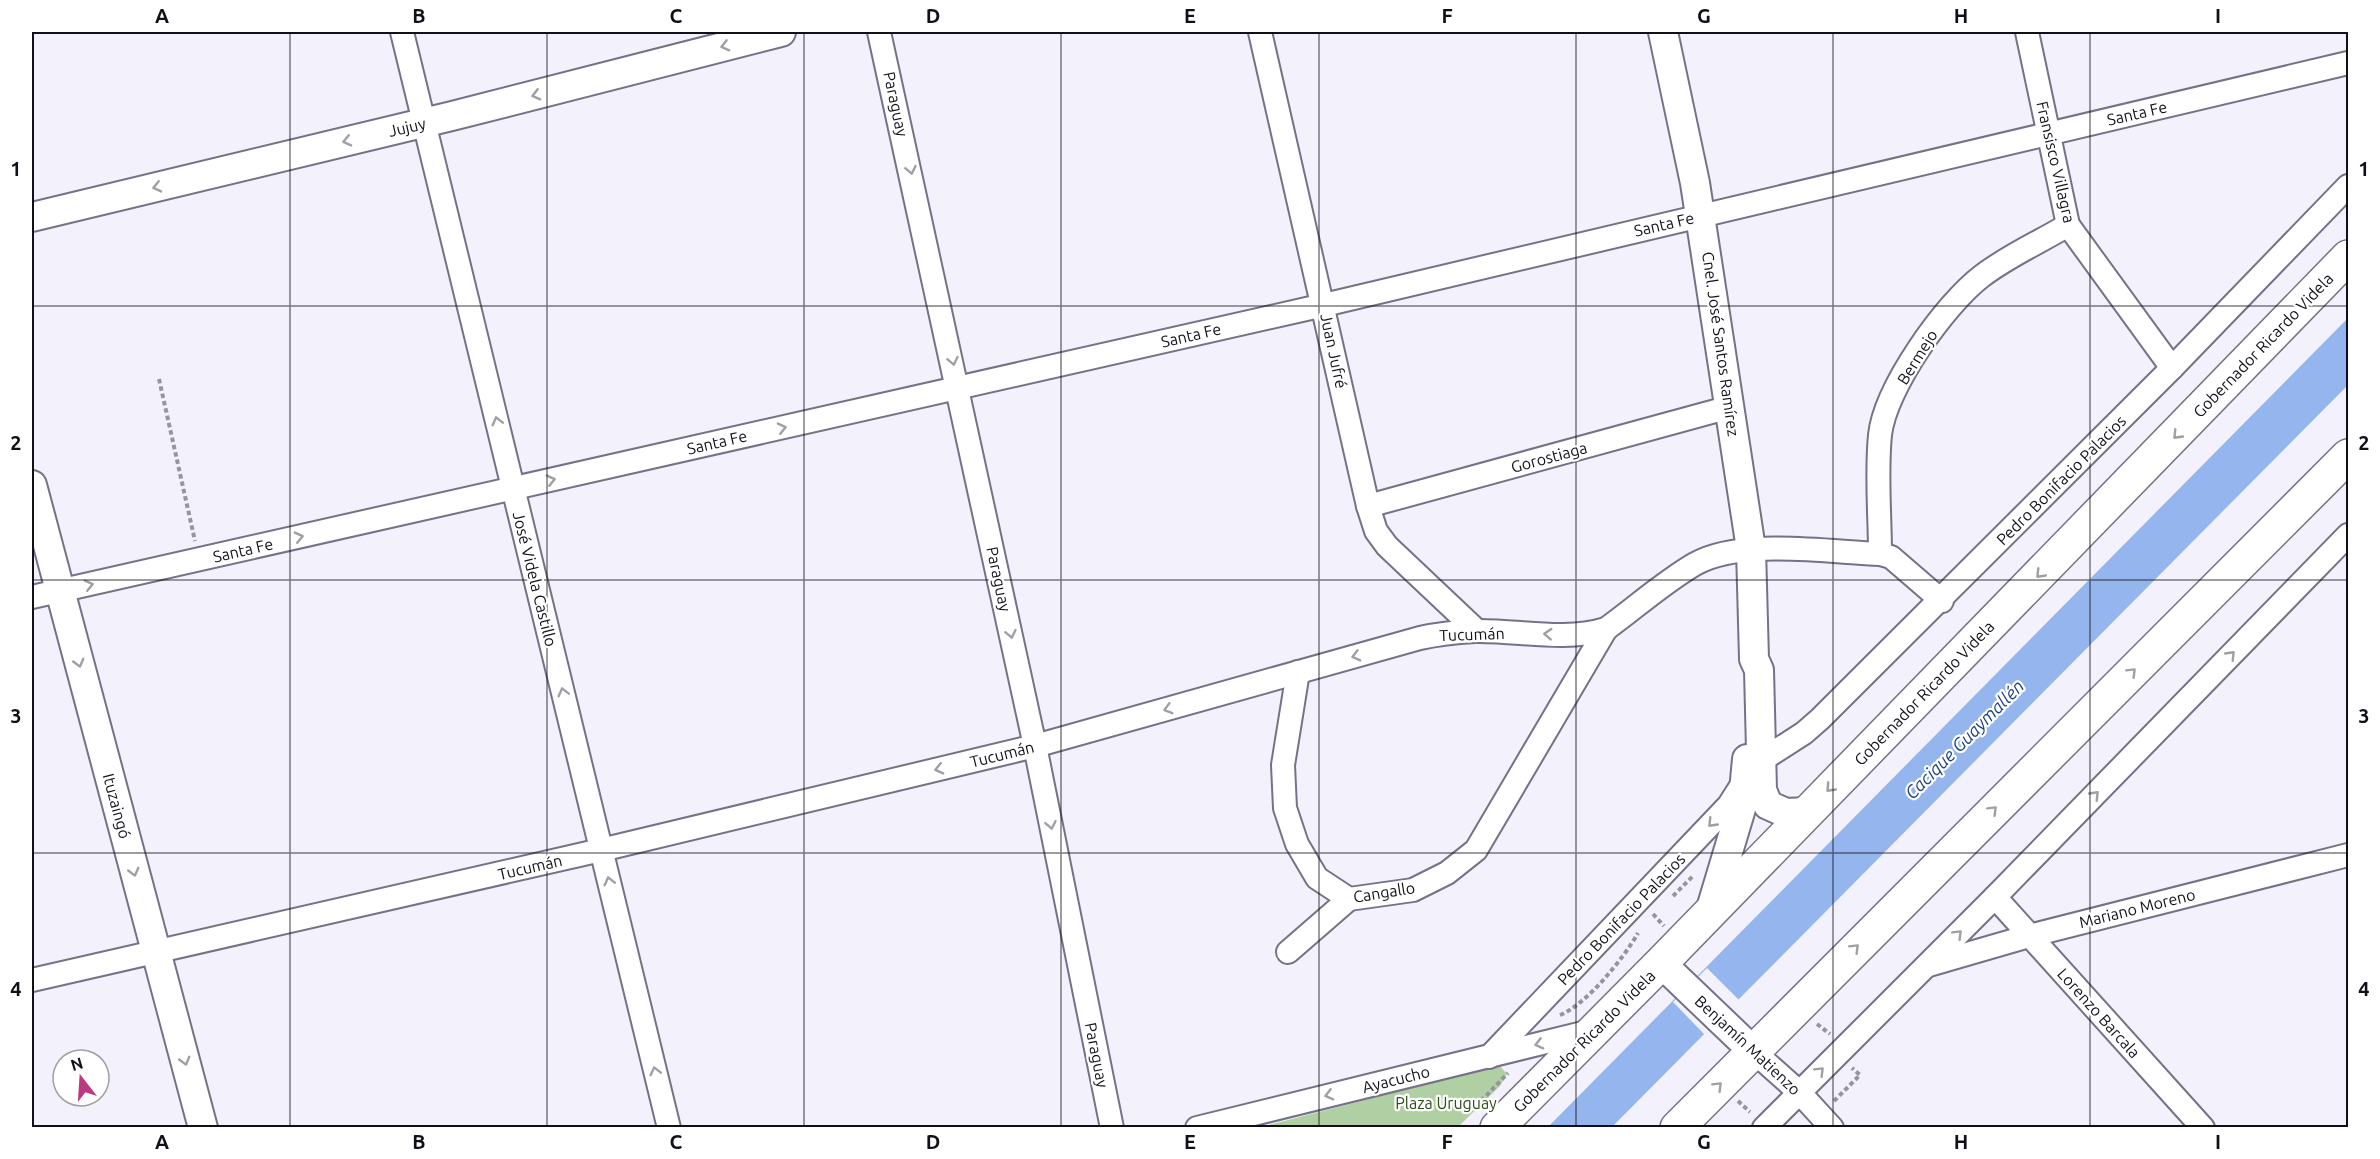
<svg xmlns="http://www.w3.org/2000/svg" width="2380" height="1159" viewBox="0 0 2380 1159" font-family="Ubuntu,sans-serif">
<style>
.green{fill:#b0cfa2}
.water{fill:#94b5ed}
.pier{fill:#f3f1fb}
.lines{fill:none;stroke-linecap:round;stroke-linejoin:round}
.minor-casing{stroke:#767188;stroke-width:26}
.tertiary-casing{stroke:#767188;stroke-width:32}
.trunk-casing{stroke:#767188;stroke-width:36}
.path{stroke:#97949e;stroke-width:4;stroke-dasharray:4.5 3;stroke-linecap:butt}
.minor{stroke:#fff;stroke-width:22}
.tertiary{stroke:#fff;stroke-width:28}
.trunk{stroke:#fff;stroke-width:33}
.oneway{stroke:#a09fa3}
.grid{fill:none;stroke:#120f18;stroke-width:1.5;stroke-opacity:0.55}
.labels{text-anchor:middle;dominant-baseline:central;stroke-width:4.5;stroke-linejoin:round;paint-order:stroke}
.street-label{font-size:16px;fill:#120f18;stroke:#fff}
.park-label{font-size:16px;fill:#2a4e14;stroke:#fff}
.water-label{font-size:18px;font-style:italic;fill:#1c4283;stroke:#fff}
.neatline{fill:none;stroke:#120f18;stroke-width:2}
.grid-label{font-size:20px;text-anchor:middle;font-weight:bold;fill:#120f18}
</style>
<rect width="100%" height="100%" fill="#f3f1fb"/>
<!-- green -->
<path class="green" d="M1499 1065 1507 1074 1500 1086 1458 1127 1258 1128Z"/>
<!-- water -->
<path class="water" d="M2348 318V385L1612 1127 1547 1128Z"/>
<!-- pier -->
<path class="pier" d="M1707 968 1739 1000 1705 1035 1673 1002Z"/>
<g class="lines">
<!-- minor casing -->
<g class="minor-casing">
<g id="minor">
<path d="M402 32 669 1128"/>
<path d="M879 32 1035 746 1112 1128"/>
<path d="M1260 32 1368 506 1376 531 1387 546 1477 631"/>
<path d="M2027 32 2068 225 2172 368"/>
<path d="M1368 506 1730 407"/>
<path d="M1880 554C1880 515 1876 474 1880 435 1885 388 1945 304 1982 276 2008 256 2040 242 2068 225"/>
<path d="M32 597 1324 305 2348 63"/>
<path d="M1298 672 1283 765 1285 808 1297 844 1317 878 1349 899 1413 890 1447 873 1476 850 1606 629"/>
<path d="M1762 760 1804 733 1820 719 2172 368 2348 186"/>
<path d="M1995 897 2203 1128"/>
<path d="M1288 952 1349 899"/>
<path d="M1929 965 2029 936 2348 855"/>
<path d="M32 980 601 850 1035 746 1420 638C1438 634 1456 632 1475 631 1519 630 1563 642 1606 629 1635 608 1664 582 1695 564 1741 538 1827 552 1880 554L1891 557 1942 601"/>
<path d="M1753 1051 1799 1092 1832 1128"/>
<path d="M1489 1057 1729 805 1743 783"/>
<path d="M1197 1128 1591 1031"/>
<path d="M1764 1128 1995 897 2348 535"/>
</g>
</g>
<!-- tertiary casing -->
<g class="tertiary-casing">
<g id="tertiary">
<path d="M1663 32 1695 183 1751 549 1754 659 1759 670 1762 790 1768 805 1786 813 1808 812"/>
<path d="M32 217 452 116 781 32"/>
<path d="M32 485 203 1128"/>
<path d="M1710 912 1743 802 1747 759"/>
<path d="M1661 963 1753 1051"/>
</g>
</g>
<!-- trunk casing -->
<g class="trunk-casing">
<g id="trunk">
<path d="M1497 1128 1661 963 2348 257"/>
<path d="M1677 1128 2348 456"/>
</g>
</g>
<!-- path -->
<g class="path">
<path d="M159 379 195 541"/>
<path d="M1673 896 1693 876"/>
<path d="M1653 914 1664 926"/>
<path d="M1560 1015C1586 1005 1624 958 1638 933"/>
<path d="M1817 1024 1830 1034"/>
<path d="M1481 1101 1508 1073"/>
<path d="M1738 1101 1750 1112"/>
<path d="M1834 1101 1860 1075 1852 1068"/>
</g>
<!-- minor -->
<use href="#minor" class="minor"/>
<!-- tertiary -->
<use href="#tertiary" class="tertiary"/>
<!-- trunk -->
<use href="#trunk" class="trunk"/>
</g>
<!-- one-way arrows -->
<defs><path id="oneway-chevron" d="M-2-3.5L2.5 0L-2 3.5" fill="none" stroke-width="1.6" stroke-linecap="round" stroke-linejoin="round" transform="scale(1.5)"/></defs>
<g class="oneway">
<use href="#oneway-chevron" transform="translate(725 46) rotate(166)"/>
<use href="#oneway-chevron" transform="translate(536 95) rotate(166)"/>
<use href="#oneway-chevron" transform="translate(347 141) rotate(167)"/>
<use href="#oneway-chevron" transform="translate(911 170) rotate(78)"/>
<use href="#oneway-chevron" transform="translate(157 187) rotate(167)"/>
<use href="#oneway-chevron" transform="translate(953 361) rotate(78)"/>
<use href="#oneway-chevron" transform="translate(497 421) rotate(-104)"/>
<use href="#oneway-chevron" transform="translate(782 428) rotate(-13)"/>
<use href="#oneway-chevron" transform="translate(2177 435) rotate(134)"/>
<use href="#oneway-chevron" transform="translate(551 480) rotate(-13)"/>
<use href="#oneway-chevron" transform="translate(299 537) rotate(-13)"/>
<use href="#oneway-chevron" transform="translate(2040 574) rotate(134)"/>
<use href="#oneway-chevron" transform="translate(89 585) rotate(-13)"/>
<use href="#oneway-chevron" transform="translate(1011 634) rotate(78)"/>
<use href="#oneway-chevron" transform="translate(1548 634) rotate(-177)"/>
<use href="#oneway-chevron" transform="translate(2231 655) rotate(-46)"/>
<use href="#oneway-chevron" transform="translate(1356 656) rotate(165)"/>
<use href="#oneway-chevron" transform="translate(79 663) rotate(75)"/>
<use href="#oneway-chevron" transform="translate(2132 672) rotate(-45)"/>
<use href="#oneway-chevron" transform="translate(563 692) rotate(-104)"/>
<use href="#oneway-chevron" transform="translate(1168 709) rotate(164)"/>
<use href="#oneway-chevron" transform="translate(939 769) rotate(167)"/>
<use href="#oneway-chevron" transform="translate(1830 788) rotate(134)"/>
<use href="#oneway-chevron" transform="translate(2095 795) rotate(-46)"/>
<use href="#oneway-chevron" transform="translate(1993 810) rotate(-45)"/>
<use href="#oneway-chevron" transform="translate(1712 823) rotate(134)"/>
<use href="#oneway-chevron" transform="translate(1051 825) rotate(79)"/>
<use href="#oneway-chevron" transform="translate(134 872) rotate(75)"/>
<use href="#oneway-chevron" transform="translate(609 881) rotate(-104)"/>
<use href="#oneway-chevron" transform="translate(1958 934) rotate(-45)"/>
<use href="#oneway-chevron" transform="translate(1855 948) rotate(-45)"/>
<use href="#oneway-chevron" transform="translate(1539 1044) rotate(166)"/>
<use href="#oneway-chevron" transform="translate(185 1061) rotate(75)"/>
<use href="#oneway-chevron" transform="translate(655 1071) rotate(-104)"/>
<use href="#oneway-chevron" transform="translate(1820 1071) rotate(-45)"/>
<use href="#oneway-chevron" transform="translate(1718 1086) rotate(-45)"/>
<use href="#oneway-chevron" transform="translate(1329 1095) rotate(166)"/>
</g>
<!-- grid -->
<path class="grid" d="M290 32V1128M547 32V1128M804 32V1128M1061 32V1128M1319 32V1128M1576 32V1128M1833 32V1128M2090 32V1128M32 306H2348M32 580H2348M32 853H2348"/>
<g class="labels">
<!-- street labels -->
<g class="street-label">
<text transform="translate(896 104) rotate(78)">Paraguay</text>
<text transform="translate(2137 113) rotate(-13)">Santa Fe</text>
<text transform="translate(407 127) rotate(-13)">Jujuy</text>
<text transform="translate(2056 162) rotate(77)">Fransisco Villagra</text>
<text transform="translate(1664 224) rotate(-13)">Santa Fe</text>
<text transform="translate(1191 335) rotate(-13)">Santa Fe</text>
<text transform="translate(1721 344) rotate(82)">Cnel. José Santos Ramírez</text>
<text transform="translate(2263 345) rotate(-46)">Gobernador Ricardo Videla</text>
<text transform="translate(1334 351) rotate(78)">Juan Jufré</text>
<text transform="translate(1917 357) rotate(-58)">Bermejo</text>
<text transform="translate(717 442) rotate(-13)">Santa Fe</text>
<text transform="translate(1549 457) rotate(-15)">Gorostiaga</text>
<text transform="translate(2061 480) rotate(-45)">Pedro Bonifacio Palacios</text>
<text transform="translate(243 550) rotate(-13)">Santa Fe</text>
<text transform="translate(535 579) rotate(76)">José Videla Castillo</text>
<text transform="translate(999 579) rotate(78)">Paraguay</text>
<text transform="translate(1472 634) rotate(-2)">Tucumán</text>
<text transform="translate(1924 693) rotate(-46)">Gobernador Ricardo Videla</text>
<text transform="translate(1002 754) rotate(-14)">Tucumán</text>
<text transform="translate(117 806) rotate(75)">Ituzaingó</text>
<text transform="translate(530 867) rotate(-13)">Tucumán</text>
<text transform="translate(1384 892) rotate(-9)">Cangallo</text>
<text transform="translate(2137 908) rotate(-14)">Mariano Moreno</text>
<text transform="translate(1621 919) rotate(-46)">Pedro Bonifacio Palacios</text>
<text transform="translate(2099 1013) rotate(48)">Lorenzo Barcala</text>
<text transform="translate(1584 1041) rotate(-45)">Gobernador Ricardo Videla</text>
<text transform="translate(1748 1045) rotate(43)">Benjamín Matienzo</text>
<text transform="translate(1097 1055) rotate(79)">Paraguay</text>
<text transform="translate(1396 1079) rotate(-14)">Ayacucho</text>
</g>
<!-- park labels -->
<g class="park-label">
<text x="1446" y="1103">Plaza Uruguay</text>
</g>
<!-- water labels -->
<g class="water-label">
<text transform="translate(1964 739) rotate(-45)">Cacique Guaymallén</text>
</g>
</g>
<!-- border -->
<rect width="2380" height="1159" fill="none" stroke="#ffffff" stroke-width="66"/>
<!-- north arrow -->
<g transform="translate(81 1078) rotate(343)"><circle r="28" fill="#ffffff" stroke="#a09fa3" stroke-width="1.5"/>
<path d="M0-4.5L10 22L0 15L-10 22Z" fill="#bc3981"/>
<text y="-9" font-size="16" font-weight="bold" text-anchor="middle" fill="#120f18">N</text>
</g>
<rect x="33" y="33" width="2314" height="1093" class="neatline"/>
<g class="grid-label">
<text x="162" y="23">A</text>
<text x="419" y="23">B</text>
<text x="676" y="23">C</text>
<text x="933" y="23">D</text>
<text x="1190" y="23">E</text>
<text x="1447" y="23">F</text>
<text x="1704" y="23">G</text>
<text x="1961" y="23">H</text>
<text x="2218" y="23">I</text>
<text x="16" y="176">1</text>
<text x="2364" y="176">1</text>
<text x="16" y="450">2</text>
<text x="2364" y="450">2</text>
<text x="16" y="723">3</text>
<text x="2364" y="723">3</text>
<text x="16" y="996">4</text>
<text x="2364" y="996">4</text>
<text x="162" y="1149">A</text>
<text x="419" y="1149">B</text>
<text x="676" y="1149">C</text>
<text x="933" y="1149">D</text>
<text x="1190" y="1149">E</text>
<text x="1447" y="1149">F</text>
<text x="1704" y="1149">G</text>
<text x="1961" y="1149">H</text>
<text x="2218" y="1149">I</text>
</g>
</svg>
